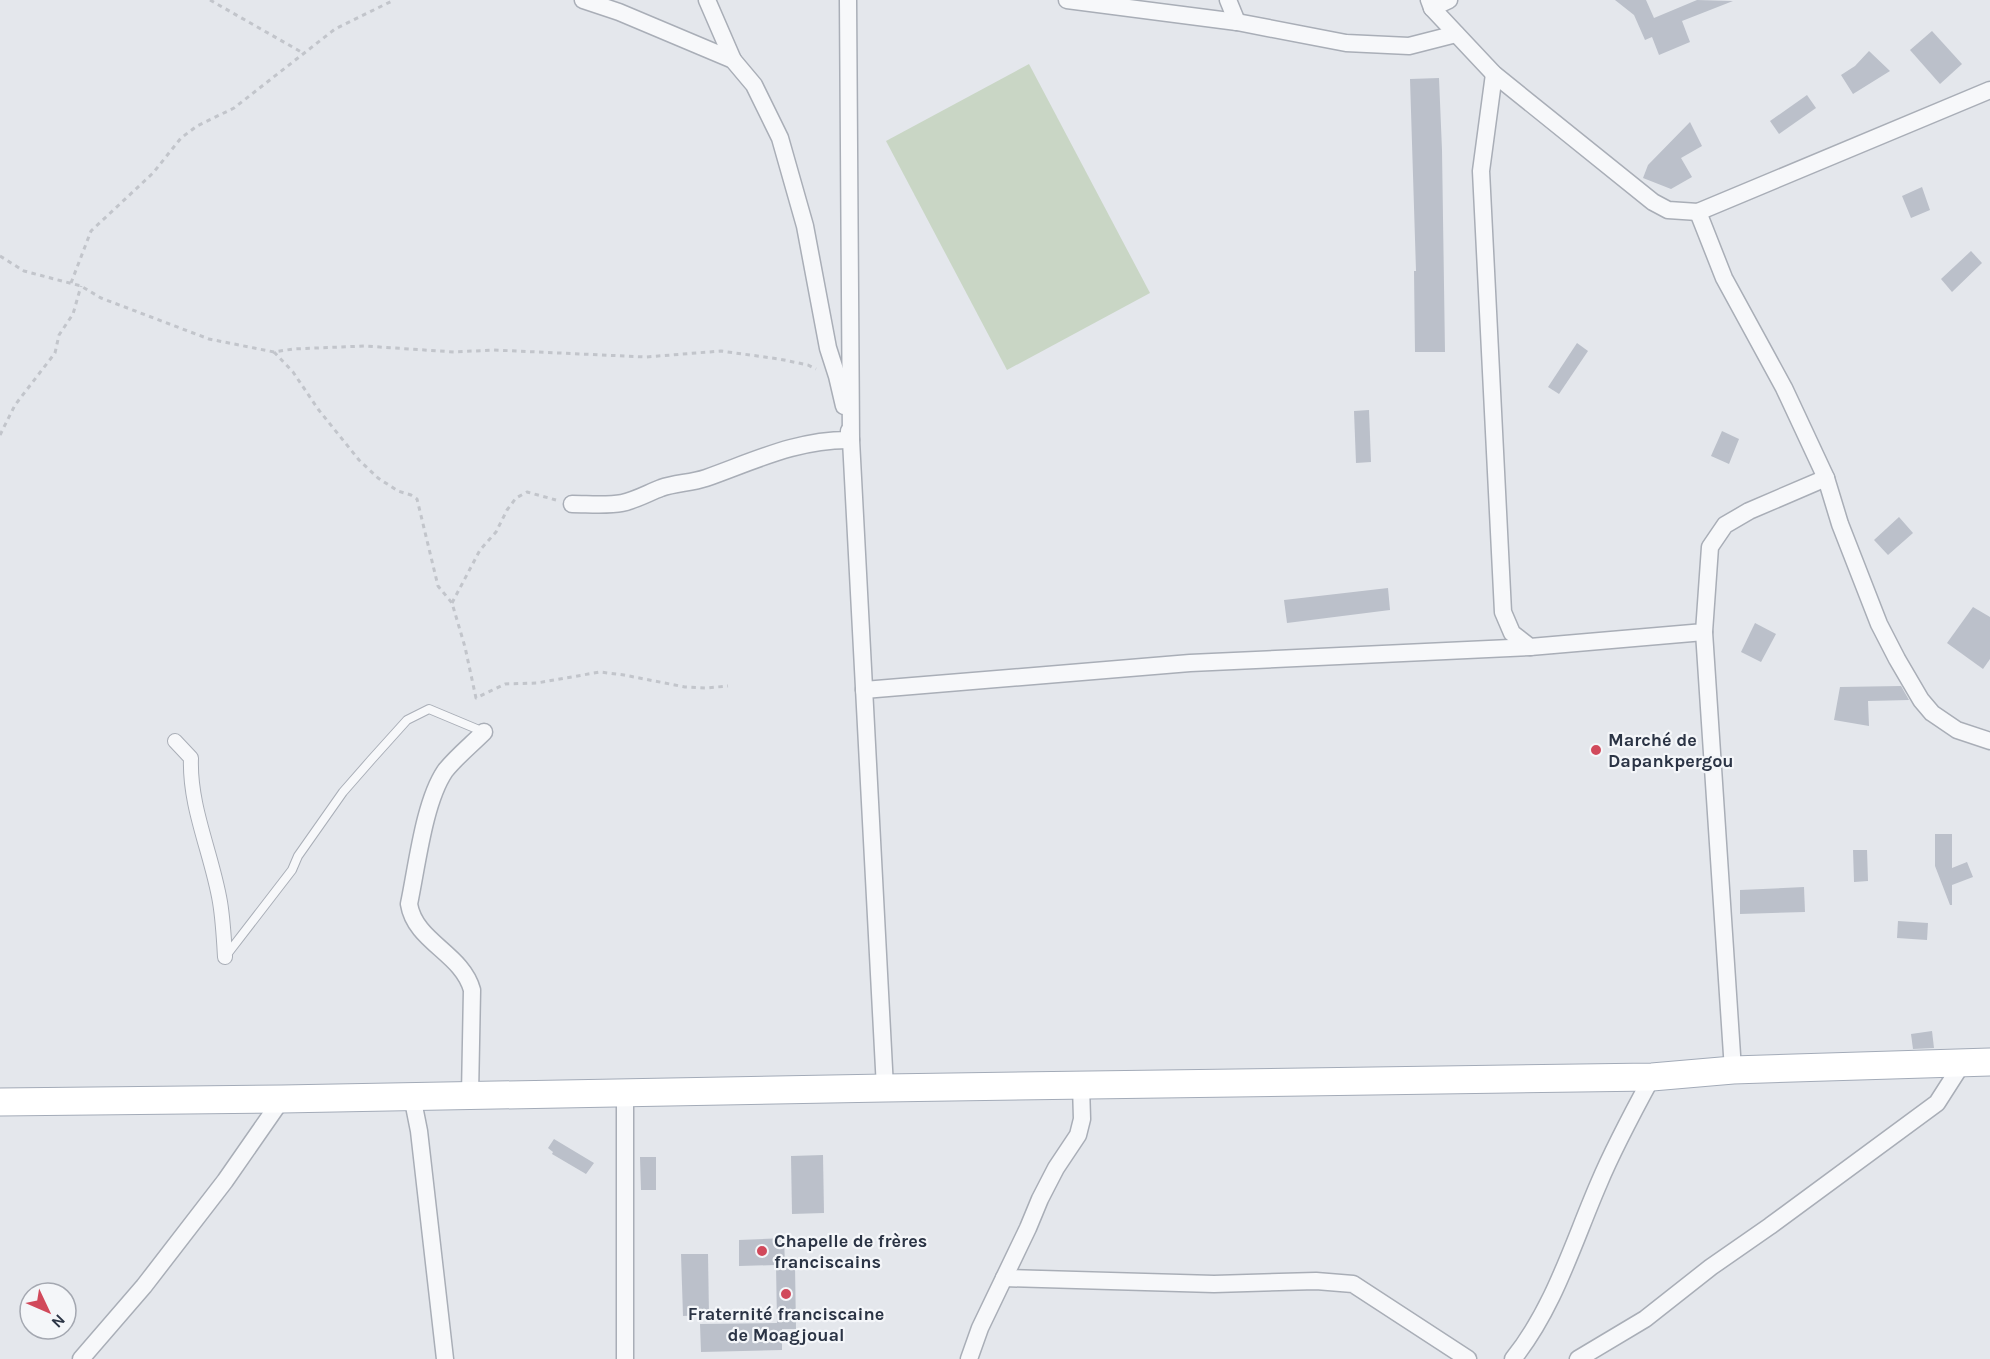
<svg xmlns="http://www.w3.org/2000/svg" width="1990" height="1359" viewBox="0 0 1990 1359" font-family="Karla,sans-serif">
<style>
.green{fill:#c9d6c5}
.building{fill:#bbc0ca}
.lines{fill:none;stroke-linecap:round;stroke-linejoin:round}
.service-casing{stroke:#a9aeb7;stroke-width:10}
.pedestrian-casing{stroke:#a9aeb7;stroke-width:16}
.minor-casing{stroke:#a9aeb7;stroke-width:19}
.primary-casing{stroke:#a3abb8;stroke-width:29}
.path{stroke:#c2c5cb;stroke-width:3;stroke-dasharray:4.5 4.5;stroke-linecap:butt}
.service{stroke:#f7f8fa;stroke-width:8}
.pedestrian{stroke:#f7f8fa;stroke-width:14}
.minor{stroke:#f7f8fa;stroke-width:16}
.primary{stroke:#fff;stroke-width:27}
.poi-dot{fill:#d1495b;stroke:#f4f6f9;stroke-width:2}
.labels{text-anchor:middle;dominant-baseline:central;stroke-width:4.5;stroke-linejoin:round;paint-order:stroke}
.poi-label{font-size:18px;font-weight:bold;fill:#2b3445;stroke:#f4f6f9;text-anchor:start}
</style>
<rect width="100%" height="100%" fill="#e4e7ec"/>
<!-- green -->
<path class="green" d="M1029 64 1150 293 1007 370 886 141Z"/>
<!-- building -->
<g class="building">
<path d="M1615 0H1646L1654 18 1697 0 1733 1 1682 21 1690 42 1659 55 1652 37 1645 40 1634 15Z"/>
<path d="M1932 31 1962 64 1940 84 1910 50Z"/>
<path d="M1869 51 1890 71 1853 94 1841 75 1855 66Z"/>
<path d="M1439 78 1442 150 1445 352H1415L1414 271H1416L1410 79Z"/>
<path d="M1807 95 1816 108 1779 134 1770 121Z"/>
<path d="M1690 122 1702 146 1681 158 1692 177 1671 189 1643 178 1648 165Z"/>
<path d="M1922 187 1930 210 1911 218 1902 196Z"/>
<path d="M1971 251 1982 263 1952 292 1941 279Z"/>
<path d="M1577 343 1588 351 1559 394 1548 387Z"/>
<path d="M1369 410 1371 462 1356 463 1354 411Z"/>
<path d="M1722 431 1739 439 1729 464 1711 456Z"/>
<path d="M1899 517 1913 533 1888 555 1874 540Z"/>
<path d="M1388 588 1390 610 1287 623 1284 600Z"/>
<path d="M1973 607 1990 617V659L1983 669 1947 643Z"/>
<path d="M1755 623 1776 634 1761 662 1741 652Z"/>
<path d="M1901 686 1909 700 1868 701 1869 726 1834 720 1840 687Z"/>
<path d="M1935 834H1952V868L1967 862 1973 877 1952 885V905H1950L1935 866Z"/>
<path d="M1853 850H1867L1868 881 1854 882Z"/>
<path d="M1804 887 1805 912 1740 914V890Z"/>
<path d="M1898 921 1928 923 1927 940 1897 938Z"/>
<path d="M1932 1031 1934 1048 1913 1049 1911 1034Z"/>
<path d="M554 1139 594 1163 586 1174 552 1154 553 1152 548 1148Z"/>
<path d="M823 1155 824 1213 792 1214 791 1156Z"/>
<path d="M640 1157H656V1190H641Z"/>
<path d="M784 1238 785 1265H795L796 1329H782V1350L701 1352 700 1324 777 1323 776 1265 739 1266V1240Z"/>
<path d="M681 1254H708L709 1315 683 1316Z"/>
</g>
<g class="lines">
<!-- service casing -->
<g class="service-casing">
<path id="service" d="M225 957 292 870 298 856 343 792 371 760 407 720 429 709 484 732"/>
</g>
<!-- pedestrian casing -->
<g class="pedestrian-casing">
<path id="pedestrian" d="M175 741 191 758C189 807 212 854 220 902 223 920 224 939 225 957"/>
</g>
<!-- minor casing -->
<g class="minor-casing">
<g id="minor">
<path d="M583 0 619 12 733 60 754 85 780 138 805 226 828 348 837 376 844 406"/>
<path d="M707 0 733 60"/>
<path d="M848 0 851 440 885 1088"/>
<path d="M1067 0 1237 22 1346 43 1409 46 1456 34"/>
<path d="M1228 0 1237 22"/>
<path d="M1429 0 1432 8 1494 74 1653 202 1668 210 1698 212 1990 90"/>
<path d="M1432 8 1449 0"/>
<path d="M1494 74 1481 171 1503 612 1512 633 1530 647 1704 632 1710 547 1725 525 1749 511 1826 478"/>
<path d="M1698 212 1724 278 1784 388 1826 478 1840 524 1879 624 1897 659 1921 700 1932 713 1957 730 1990 741"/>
<path d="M572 504C588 504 607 506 622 503 636 500 648 493 661 488 675 483 691 483 706 478 754 461 798 439 851 440L849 431"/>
<path d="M1704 632 1733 1070"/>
<path d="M864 690 1190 663 1530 647"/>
<path d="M470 1095 472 990C462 953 415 942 409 904 417 866 424 802 445 771 456 757 471 745 484 732"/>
<path d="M412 1096 419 1131 445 1359"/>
<path d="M1004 1278 1214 1284 1316 1281 1353 1284 1468 1359"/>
<path d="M81 1359 144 1286 225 1181 282 1099"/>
<path d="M625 1359V1092"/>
<path d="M969 1359 980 1328 1028 1228 1040 1199 1056 1168 1078 1135 1082 1119 1081 1085"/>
<path d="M1513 1359C1554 1308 1573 1243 1599 1183 1614 1147 1633 1112 1652 1077"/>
<path d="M1578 1359 1645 1319 1711 1267 1770 1226 1937 1103 1962 1064"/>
</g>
</g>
<!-- primary casing -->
<g class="primary-casing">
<path id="primary" d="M0 1102 282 1099 885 1088 1652 1077 1733 1070 1990 1062"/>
</g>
<!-- path -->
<g class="path">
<path d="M210 0 303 53"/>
<path d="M0 256 24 271 81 286 101 298 209 339 274 352 293 349 365 346 454 352 494 350 646 357 721 351 779 359 808 365 816 369"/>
<path d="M71 283 91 231 153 173 181 138 197 126 234 108 335 29 394 0"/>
<path d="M274 352 293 372 318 409 359 460 378 478 398 491 411 495 417 499 438 586 452 603 465 647 476 698 505 684 537 683 600 672 624 675 685 687 706 688 728 686"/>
<path d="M0 435 15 405 55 353 59 335 73 314 81 286"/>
<path d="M452 603 480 550 496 532 507 510 516 498 527 492 556 500"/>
</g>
<!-- service -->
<use href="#service" class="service"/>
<!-- pedestrian -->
<use href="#pedestrian" class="pedestrian"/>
<!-- minor -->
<use href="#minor" class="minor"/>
<!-- primary -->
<use href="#primary" class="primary"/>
</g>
<!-- markers -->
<g class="poi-dot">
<circle cx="1596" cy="750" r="6"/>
<circle cx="762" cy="1251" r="6"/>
<circle cx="786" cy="1294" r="6"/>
</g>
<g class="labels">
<!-- poi labels -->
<g class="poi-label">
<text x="1608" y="740">Marché de<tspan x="1608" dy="21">Dapankpergou</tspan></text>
<text x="774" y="1241">Chapelle de frères<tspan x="774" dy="21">franciscains</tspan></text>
<text x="786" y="1314" text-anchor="middle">Fraternité franciscaine<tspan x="786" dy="21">de Moagjoual</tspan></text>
</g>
</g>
<!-- north arrow -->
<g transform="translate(48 1311) rotate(134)"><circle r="28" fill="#f4f6f9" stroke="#a4a8b1" stroke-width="1.5"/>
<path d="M0-4.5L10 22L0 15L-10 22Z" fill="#d1495b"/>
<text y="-9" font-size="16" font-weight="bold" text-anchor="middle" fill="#2b3445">N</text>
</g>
</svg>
